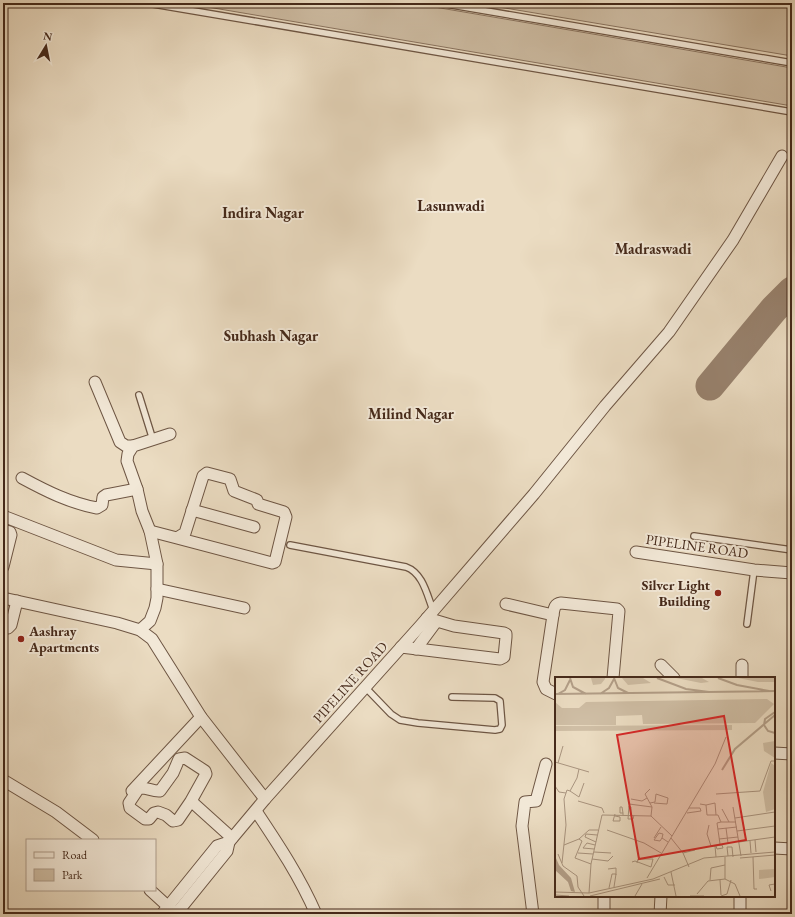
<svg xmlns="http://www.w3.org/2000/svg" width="795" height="917" viewBox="0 0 795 917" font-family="'EB Garamond',serif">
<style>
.green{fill:#cfbea5;stroke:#8a7460}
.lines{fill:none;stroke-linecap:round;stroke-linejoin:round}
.taxiway{stroke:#98826e;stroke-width:29}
.lane-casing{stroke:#6e5644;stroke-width:8}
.street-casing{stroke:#6e5644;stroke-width:13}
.lane{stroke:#f2e8d7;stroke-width:5.5}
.street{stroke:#f2e8d7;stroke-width:11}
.poi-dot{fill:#8f2418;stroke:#f2e8d7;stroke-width:1.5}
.labels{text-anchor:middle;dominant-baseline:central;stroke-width:4;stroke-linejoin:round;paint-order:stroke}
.street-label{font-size:14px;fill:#45291a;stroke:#f2e8d7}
.poi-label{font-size:14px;font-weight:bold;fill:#45291a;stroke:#f2e8d7;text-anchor:end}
.neighbourhood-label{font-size:15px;font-weight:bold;fill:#45291a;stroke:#f2e8d7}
.inset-river{fill:none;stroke:#b39f89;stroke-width:2}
.inset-road{fill:none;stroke:#a9947f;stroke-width:1}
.view{fill:#d62828;fill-opacity:0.15;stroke:#d62828;stroke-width:2}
.inset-edge{fill:none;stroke:#45291a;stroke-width:2}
</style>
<rect width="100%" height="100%" fill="#ebdcc2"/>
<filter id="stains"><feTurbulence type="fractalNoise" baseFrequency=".005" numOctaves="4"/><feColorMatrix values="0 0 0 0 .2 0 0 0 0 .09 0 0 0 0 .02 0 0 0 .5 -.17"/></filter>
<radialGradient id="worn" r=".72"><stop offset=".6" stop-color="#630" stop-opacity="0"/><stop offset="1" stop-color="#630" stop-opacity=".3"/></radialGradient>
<!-- green -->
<g class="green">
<path d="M184 3H411L792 68V106Z"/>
<path d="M475 3H792V56Z"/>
</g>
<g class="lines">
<!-- taxiway -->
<path class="taxiway" d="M710 386 774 309 792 291"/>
<!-- lane casing -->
<g class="lane-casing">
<g id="lane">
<path d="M147 3 792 112"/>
<path d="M440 3 792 63"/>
<path d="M139 395 153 440"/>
<path d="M694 536 792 550"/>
<path d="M290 545 406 567C423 573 427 595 433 610"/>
<path d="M747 624 754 570"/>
<path d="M365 687 391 714 400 720 418 723 495 730 500 729 502 725 500 701 495 698 452 697"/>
</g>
</g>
<!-- street casing -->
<g class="street-casing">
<g id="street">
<path d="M95 382 120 442 126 446H133"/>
<path d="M22 478C46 491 70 503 97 508L102 505 103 497 106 495 137 489"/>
<path d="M192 510 254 527"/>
<path d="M3 516 116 560 157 564"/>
<path d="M3 530 10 532 11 535 3 567"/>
<path d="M150 531 177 538 185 533 203 476 207 473 230 479 234 491 257 500 258 504 284 512 286 517 275 562 272 563 177 538"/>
<path d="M636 552 754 570 792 573"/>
<path d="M157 589 244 608"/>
<path d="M3 598 117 623 140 630 152 639 201 717 265 799"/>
<path d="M506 604 553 615 543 682 546 689 556 694"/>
<path d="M553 615C554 609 554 604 561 603L617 609 619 611 613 678"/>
<path d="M3 627 8 628 11 625 17 601"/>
<path d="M140 630 150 621 155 608 157 598V564L150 531 142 511 137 489 127 461 128 454 133 446 170 434"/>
<path d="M401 647 500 659 504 657 506 637V634L504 633 454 626 427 618"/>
<path d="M416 649 436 622"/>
<path d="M661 665 674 678"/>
<path d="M742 665V678"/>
<path d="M774 753 792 754"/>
<path d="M3 780 56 812 93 840"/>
<path d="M132 791 201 717"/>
<path d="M191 801 206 774 205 771 185 758 179 759 173 773 160 791C153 792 147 787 139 788L129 803 130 808 145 819H149L154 813 158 812 166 815 173 821 178 820 191 801 232 838"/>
<path d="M256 811C278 844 300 877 316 914"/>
<path d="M774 848 792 849"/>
<path d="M150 890 173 911"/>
<path d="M604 913V896"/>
<path d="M162 914 217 846 229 842 265 799 421 625 534 494 605 406 669 332 733 240 782 156"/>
<path d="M176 914 227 851 229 842"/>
<path d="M533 914 522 826 525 802 536 801 546 764"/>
<path d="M660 914 661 896"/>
<path d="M740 914V896"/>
</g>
</g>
<!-- lane -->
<use href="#lane" class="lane"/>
<!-- street -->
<use href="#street" class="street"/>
</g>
<!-- markers -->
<g class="poi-dot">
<circle cx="718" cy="593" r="4"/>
<circle cx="21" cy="639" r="4"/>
</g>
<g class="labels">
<!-- street labels -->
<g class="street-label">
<text transform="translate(697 546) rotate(8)">PIPELINE ROAD</text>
<text transform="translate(350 682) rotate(-48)">PIPELINE ROAD</text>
</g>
<!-- poi labels -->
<g class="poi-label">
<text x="710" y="585">Silver Light<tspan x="710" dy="16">Building</tspan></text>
<text x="29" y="631" text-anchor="start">Aashray<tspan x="29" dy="16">Apartments</tspan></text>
</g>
<!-- neighbourhood labels -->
<g class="neighbourhood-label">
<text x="451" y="205">Lasunwadi</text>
<text x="263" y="212">Indira Nagar</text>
<text x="653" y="248">Madraswadi</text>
<text x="271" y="335">Subhash Nagar</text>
<text x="411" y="413">Milind Nagar</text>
</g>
</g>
<!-- overview -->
<g transform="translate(555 677)">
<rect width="220" height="220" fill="#ebdcc2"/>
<path d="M36 1H50V2L46 7 38 8ZM67 1H88L96 6 73 8ZM121 1H147L154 5 146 6ZM183 1H220V5H203ZM212 22 219 27 200 46 88 47 87 38 61 39V48H0V25L7 31H24L31 25ZM177 48V53L0 54V49ZM220 64V81L209 74 208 66ZM216 86 220 89V132L211 135 208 115ZM220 192V200L204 202V193Z" fill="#cfbea5"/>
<path d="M0 179 4 188 16 201 20 215 16 214 13 205 0 193Z" fill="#b39f89"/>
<path class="inset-river" d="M15 1 18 10 31 17M59 1 63 11 73 16M102 1 131 12 154 15M163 1 182 8 214 14M0 17 220 14M3 17 10 13 15 3M45 17 54 11 59 2M220 35 210 42 209 48 213 54 220 56M167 93 180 72 220 38"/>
<path class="inset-road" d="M0 85 34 95M3 86 8 69M0 109 4 115 11 116M95 112 90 117 97 130 96 139M15 114 24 120 29 106M161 117 205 114 216 84H220M76 122 87 124 92 121M23 124 47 131 49 136M95 126 100 125 101 117 113 121 112 127 99 126M74 127 97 130M145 127 151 128 152 138H163L166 145H181M151 128 160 126 161 138M178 130 186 179M167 132 174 145M68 136H65V130H67L68 136V138M132 136 146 134 145 131H134M76 138V130L74 129 73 142H78L79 138M60 139 65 140V144H58L60 137M180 141 220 135M154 148 152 157 156 169H160L161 180M171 151 173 166M163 152 182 150M52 153 89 166 106 176M182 154 220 149M99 161 106 150M107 161 108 157 104 156 99 163 105 164 107 161 113 165M116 161 128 176 134 190M24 162 27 164 20 181 36 187M164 162 183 160M200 163 201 175M195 164 196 176M41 165 30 160 31 157 42 158M184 165 220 160M165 167 162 146 166 145M9 168 24 162 34 153H43M160 169 167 168 168 171 162 172 161 169M39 172 28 171 32 166 40 168M39 175 56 176M23 176 38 177M128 176 140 173M3 177 8 189 22 199 23 210 29 219M173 179 172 170H177L178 180M170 180V202M198 180 199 212H202M185 181 220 178M37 182 53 184 58 179M77 185 80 184 96 190M7 186 11 148 9 122 12 113 15 114 22 101 24 92M82 186 83 182H98L96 190M53 192 61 191V198M116 195 121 219M109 200 113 208H120M92 201 160 87 171 60M155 203 156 191 170 188M165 203 166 218M54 211 57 197H61L59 210M216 214 214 208 220 207M0 215 34 216 98 202 149 181 220 175M34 216 36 187 47 138 96 139 117 159M142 217 153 204 170 202 180 207 185 219M0 218 14 219M35 219 105 202M80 219 87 207M135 219H149M166 219 172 217 176 203"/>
<path class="view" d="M169 39 191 163 84 182 62 58Z"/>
<rect width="220" height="220" class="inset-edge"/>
</g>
<!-- margin -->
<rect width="795" height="917" fill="none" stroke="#ebdcc2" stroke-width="16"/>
<rect x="4" y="4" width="787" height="909" fill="none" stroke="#45291a" stroke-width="2"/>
<rect x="8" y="8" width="779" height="901" fill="none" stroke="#45291a"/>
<!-- legend -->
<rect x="26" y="839" width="130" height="52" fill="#f2e8d7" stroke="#ad9c8b"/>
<rect x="34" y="852" width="20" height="6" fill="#f2e8d7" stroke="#ad9c8b"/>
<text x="62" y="859" font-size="12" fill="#45291a">Road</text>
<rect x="34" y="869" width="20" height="12" fill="#cfbea5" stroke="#ad9c8b"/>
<text x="62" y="879" font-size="12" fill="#45291a">Park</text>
<!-- north arrow -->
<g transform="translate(46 46) rotate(10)" stroke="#f2e8d7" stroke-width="3" paint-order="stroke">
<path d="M0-3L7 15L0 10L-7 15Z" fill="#45291a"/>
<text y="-6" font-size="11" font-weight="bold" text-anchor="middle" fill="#45291a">N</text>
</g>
<rect width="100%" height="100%" filter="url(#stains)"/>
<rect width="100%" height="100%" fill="url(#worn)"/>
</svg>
